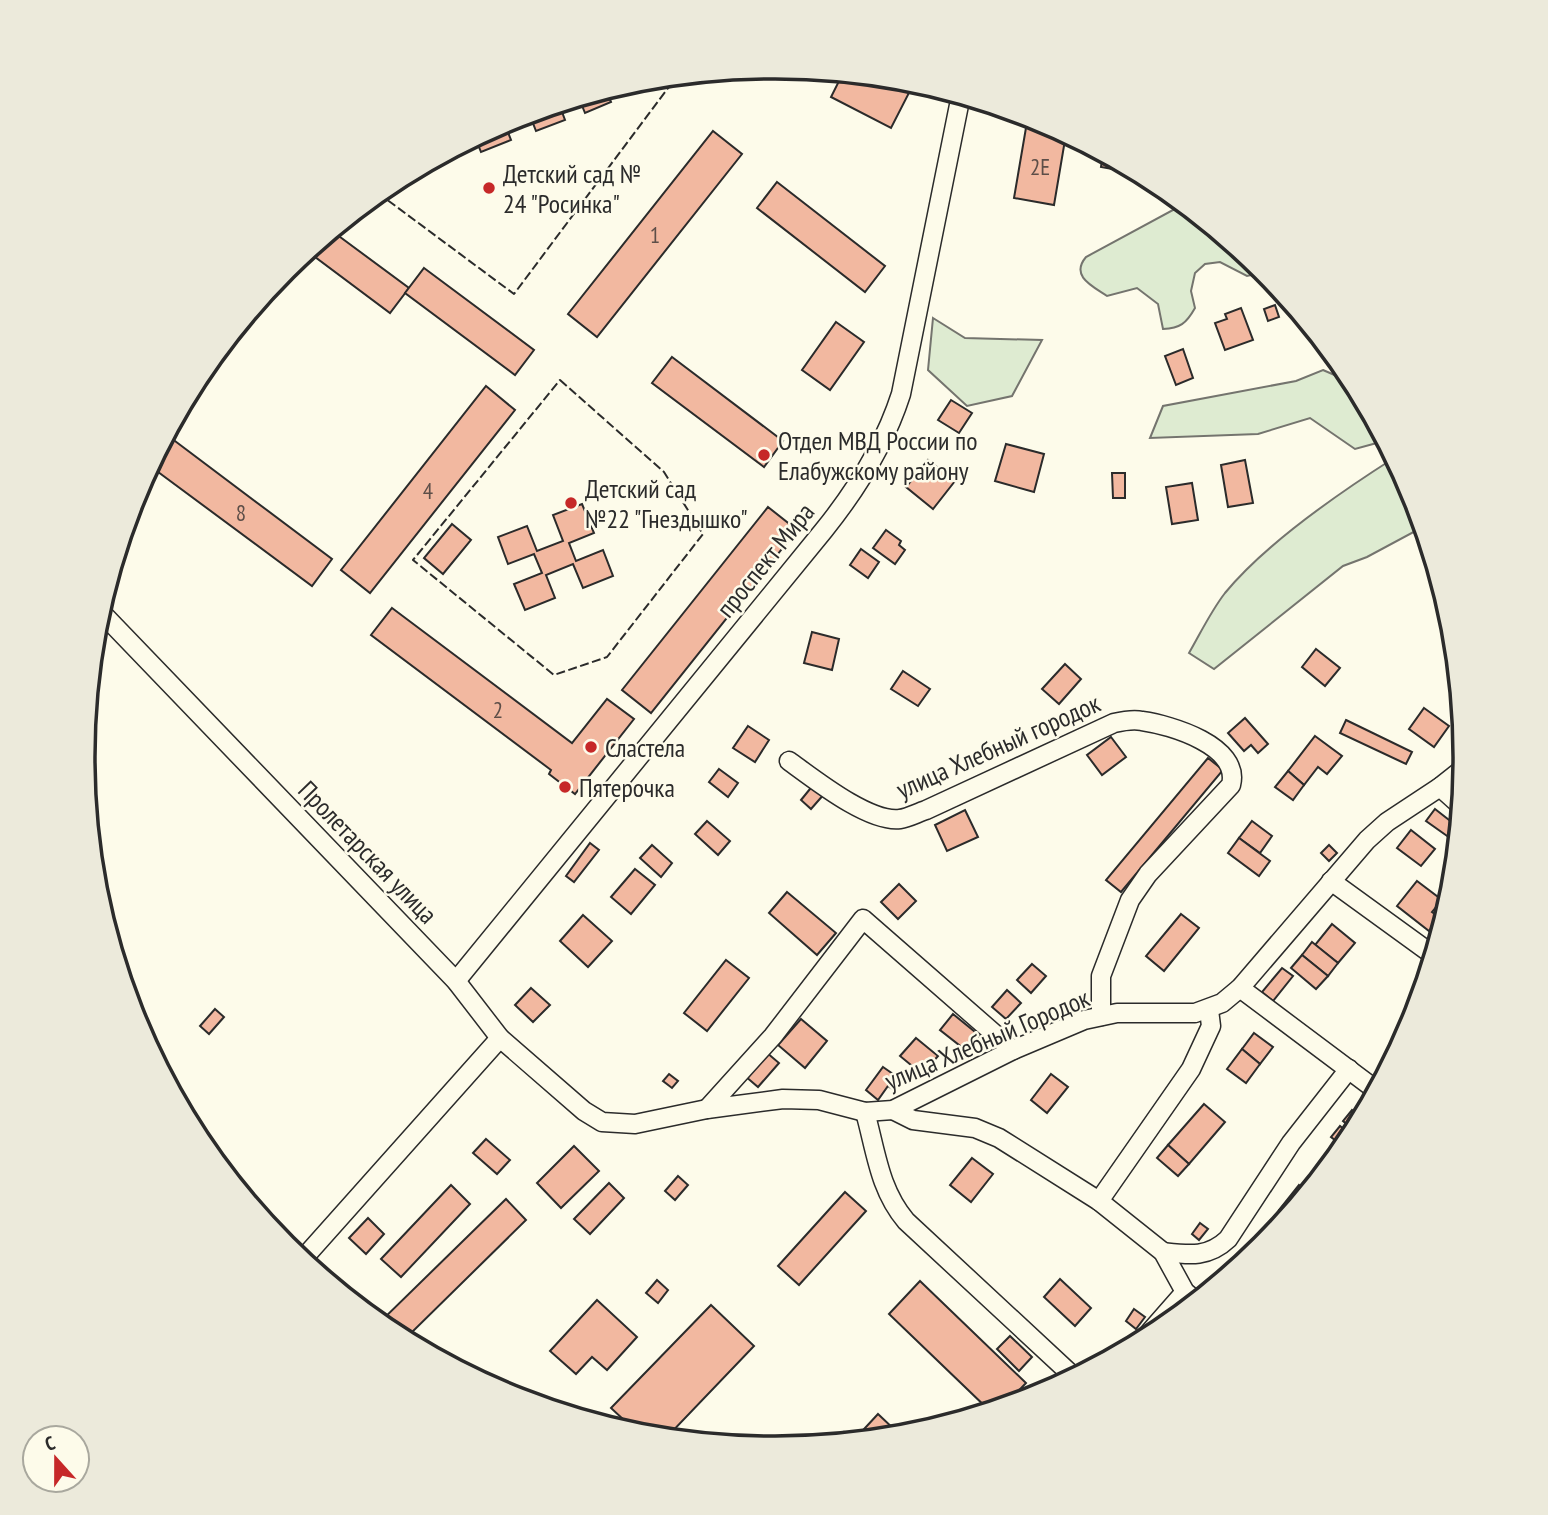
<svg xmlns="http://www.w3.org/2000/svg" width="1548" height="1515" viewBox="0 0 1548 1515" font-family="'PT Sans Narrow',sans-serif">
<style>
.green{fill:#deebd1;stroke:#74746e;stroke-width:2}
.building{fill:#f2b8a0;stroke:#2b2b2b;stroke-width:2}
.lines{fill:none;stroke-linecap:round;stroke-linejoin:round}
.minor-casing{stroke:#2b2b2b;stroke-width:21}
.minor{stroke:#fdfbea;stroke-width:18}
.fence{stroke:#2b2b2b;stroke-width:2;stroke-dasharray:9 3.5;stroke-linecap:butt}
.poi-dot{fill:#c62828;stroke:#fdfbea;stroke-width:2.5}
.labels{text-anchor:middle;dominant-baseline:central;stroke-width:5;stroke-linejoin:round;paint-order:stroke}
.number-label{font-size:23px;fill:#5d4e48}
.poi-label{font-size:26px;fill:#2b2b2b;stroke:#fdfbea;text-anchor:start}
.street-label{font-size:26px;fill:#2b2b2b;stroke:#fdfbea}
.rim{fill:none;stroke:#2b2b2b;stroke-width:3.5}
</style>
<rect width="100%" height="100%" fill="#fdfbea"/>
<!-- green -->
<g class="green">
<path d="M1184 204 1265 272 1247 276 1220 262 1205 264 1195 273 1191 291 1195 308C1186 324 1180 328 1163 329L1158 304 1137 288 1107 296C1092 286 1070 276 1086 257Z"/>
<path d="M933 318 965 338 1042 340 1012 396 967 406 928 370Z"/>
<path d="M1323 370 1353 383 1384 441 1355 449 1310 418 1258 434 1150 438 1163 406 1296 381Z"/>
<path d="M1394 458 1413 493 1423 527 1367 557 1343 566 1214 669 1189 653C1200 634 1211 611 1225 593 1266 543 1339 493 1394 458Z"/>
</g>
<!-- building -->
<g class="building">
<path d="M843 73 901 79 913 85 891 128 831 97Z"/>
<path d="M606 90 611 102 585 113 579 98Z"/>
<path d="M559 104 565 120 536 131 529 113Z"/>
<path d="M1028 116 1066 134 1054 205 1014 198Z"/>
<path d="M504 122 511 140 481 152 475 137Z"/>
<path d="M713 131 742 154 597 337 568 314Z"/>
<path d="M1103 154 1140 174 1101 167Z"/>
<path d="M777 182 885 266 865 292 757 208Z"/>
<path d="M332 231 409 288 390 313 307 251Z"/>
<path d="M424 268 534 350 515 375 405 293Z"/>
<path d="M1275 305 1279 317 1268 321 1264 309Z"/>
<path d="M1241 308 1253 340 1225 350 1215 323 1227 319 1225 314Z"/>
<path d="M836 322 864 342 830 390 802 370Z"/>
<path d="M1183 349 1193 378 1176 385 1165 356Z"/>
<path d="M672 357 783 441 764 467 652 383Z"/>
<path d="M486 386 515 410 370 593 341 570Z"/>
<path d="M951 400 972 413 959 433 938 420Z"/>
<path d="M167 435 332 559 312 586 150 466Z"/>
<path d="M1006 444 1044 454 1034 492 995 481Z"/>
<path d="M928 460 955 481 933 509 906 487Z"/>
<path d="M1245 460 1253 503 1228 507 1221 465Z"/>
<path d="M1112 473H1125V498H1113Z"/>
<path d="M1192 483 1198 520 1172 524 1166 487Z"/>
<path d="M582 504 594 533 569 543 576 561 603 550 613 576 583 588 573 564 546 575 555 598 525 610 514 584 542 573 534 554 508 564 498 537 527 526 537 551 563 541 553 515Z"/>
<path d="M768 507 797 530 651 713 622 690Z"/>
<path d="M452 524 471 540 443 574 424 558Z"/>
<path d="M886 530 901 541 899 545 905 550 895 564 873 548Z"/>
<path d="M861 549 879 562 868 578 850 565Z"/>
<path d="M392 608 572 743 607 699 634 719 575 794 549 774 551 770 371 635Z"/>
<path d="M812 632 839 639 832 670 804 663Z"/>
<path d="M1316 649 1340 668 1325 686 1302 667Z"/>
<path d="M1065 664 1081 679 1059 704 1042 689Z"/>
<path d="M903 671 930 689 918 706 891 689Z"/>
<path d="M1424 708 1449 726 1434 747 1409 729Z"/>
<path d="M1245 718 1268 744 1258 753 1251 745 1244 751 1228 733Z"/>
<path d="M1346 720 1412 752 1406 764 1340 733Z"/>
<path d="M748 726 769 740 755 762 733 748Z"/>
<path d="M1315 736 1342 756 1327 774 1318 767 1304 785 1288 771Z"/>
<path d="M1111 737 1126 757 1102 775 1087 755Z"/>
<path d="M1208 758 1223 770 1121 892 1106 880Z"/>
<path d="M719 769 738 783 728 797 709 782Z"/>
<path d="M1288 771 1304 785 1293 800 1275 787Z"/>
<path d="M814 784 825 793 811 809 801 800Z"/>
<path d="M1435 809 1458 827 1457 843 1426 821Z"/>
<path d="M965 810 978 837 947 851 935 825Z"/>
<path d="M707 821 730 841 718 855 695 834Z"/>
<path d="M1252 821 1272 836 1260 853 1239 838Z"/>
<path d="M1411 830 1435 849 1421 866 1397 848Z"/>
<path d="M1239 838 1270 861 1259 876 1228 853Z"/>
<path d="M590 843 599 850 574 882 566 876Z"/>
<path d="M652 845 672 863 661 877 640 858Z"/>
<path d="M1329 845 1337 853 1329 861 1321 853Z"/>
<path d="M635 869 655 885 631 914 611 897Z"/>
<path d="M1417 881 1442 900 1432 912 1439 917 1429 931 1397 906Z"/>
<path d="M899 884 916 901 898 919 881 902Z"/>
<path d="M787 892 836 933 817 955 769 913Z"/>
<path d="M1181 914 1199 928 1164 971 1146 956Z"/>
<path d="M583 915 612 941 588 967 560 941Z"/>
<path d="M1332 924 1355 943 1338 963 1315 945Z"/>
<path d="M1312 942 1338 963 1328 976 1302 955Z"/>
<path d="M1302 955 1328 976 1316 989 1291 968Z"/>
<path d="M726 960 749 978 707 1031 684 1013Z"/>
<path d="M1032 964 1046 976 1031 993 1017 980Z"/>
<path d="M1282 968 1293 976 1273 1001 1262 992Z"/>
<path d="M531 988 550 1005 533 1022 515 1005Z"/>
<path d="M1007 990 1021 1003 1006 1019 992 1007Z"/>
<path d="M215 1009 224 1017 209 1034 200 1026Z"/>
<path d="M953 1014 980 1036 968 1052 940 1030Z"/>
<path d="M801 1019 827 1041 805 1068 778 1045Z"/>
<path d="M1254 1033 1273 1047 1260 1064 1242 1049Z"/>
<path d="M916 1038 938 1056 922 1074 900 1056Z"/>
<path d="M1242 1049 1260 1064 1246 1083 1227 1069Z"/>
<path d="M766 1052 779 1063 758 1087 745 1076Z"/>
<path d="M883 1067 903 1081 895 1091 888 1086 878 1100 866 1090Z"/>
<path d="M669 1074 678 1081 672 1088 663 1081Z"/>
<path d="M1051 1074 1068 1087 1047 1113 1031 1100Z"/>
<path d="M1204 1104 1225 1122 1189 1164 1168 1145Z"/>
<path d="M1352 1110 1361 1118 1344 1147 1331 1137 1340 1126 1346 1131 1349 1126 1343 1121Z"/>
<path d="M486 1139 510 1160 497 1174 473 1153Z"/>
<path d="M1168 1145 1189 1164 1178 1176 1157 1158Z"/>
<path d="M574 1146 599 1171 561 1208 537 1183Z"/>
<path d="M972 1158 993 1174 971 1202 950 1185Z"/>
<path d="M678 1176 688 1185 675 1200 665 1191Z"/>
<path d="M609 1183 624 1198 590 1234 574 1219Z"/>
<path d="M451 1185 470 1204 401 1277 381 1259Z"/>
<path d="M1299 1185 1307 1191 1287 1216 1279 1210Z"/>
<path d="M845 1192 866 1211 799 1285 778 1266Z"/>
<path d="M506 1199 526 1220 404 1340 379 1323Z"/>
<path d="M368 1218 384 1234 366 1254 349 1238Z"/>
<path d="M1200 1223 1208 1229 1199 1240 1192 1234Z"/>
<path d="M1060 1279 1091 1308 1075 1326 1044 1297Z"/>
<path d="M657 1280 668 1290 658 1303 646 1293Z"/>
<path d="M920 1281 1026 1383 1003 1407 990 1411 889 1314Z"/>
<path d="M597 1300 637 1337 607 1370 592 1357 576 1374 550 1351Z"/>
<path d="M711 1305 754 1346 666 1438 640 1435 611 1408Z"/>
<path d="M1134 1309 1145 1317 1136 1329 1126 1321Z"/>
<path d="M1010 1336 1032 1357 1019 1371 997 1349Z"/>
<path d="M878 1414 896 1431 890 1437 835 1443 844 1432 853 1441Z"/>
</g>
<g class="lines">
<!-- minor casing -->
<g class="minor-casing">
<g id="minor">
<path d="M100 611 456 981 500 1038 584 1111 602 1122 635 1124 707 1109 783 1099 819 1100 865 1112 893 1110 1013 1050 1084 1020 1117 1013H1195L1222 1003 1240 988 1367 840 1387 822 1440 787 1464 768"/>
<path d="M789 761C814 779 869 823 900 819 908 818 917 813 926 810L1114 723C1123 721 1133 719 1142 721 1171 725 1241 746 1231 785L1148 874 1130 900 1101 976V1016"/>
<path d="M1440 787 1460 805"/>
<path d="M1331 881 1433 955"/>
<path d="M456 981 824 530C857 489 885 444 901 394L961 95"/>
<path d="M1240 988 1376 1090"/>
<path d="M707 1109 773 1036 863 919 1013 1050"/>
<path d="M893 1110 913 1120 975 1128 999 1138 1099 1201 1163 1252 1185 1292 1196 1301"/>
<path d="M865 1112C876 1151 879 1189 906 1221L1074 1377"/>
<path d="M1099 1201 1191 1069 1211 1026 1209 1010"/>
<path d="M1163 1252C1189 1255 1208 1258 1228 1239L1291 1143 1349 1069"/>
<path d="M302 1260 500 1038"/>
<path d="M1142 1341 1185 1292"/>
</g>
</g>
<!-- minor -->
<use href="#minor" class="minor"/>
<!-- fence -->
<g class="fence">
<path d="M378 193 514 294 677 76"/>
<path d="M560 380 664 472 703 534 607 657 554 675 413 560Z"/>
</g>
</g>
<!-- markers -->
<g class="poi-dot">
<circle cx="489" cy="188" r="7"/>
<circle cx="764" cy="455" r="7"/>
<circle cx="571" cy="503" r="7"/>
<circle cx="591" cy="747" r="7"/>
<circle cx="565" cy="787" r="7"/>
</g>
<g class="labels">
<!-- number labels -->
<g class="number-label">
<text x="1040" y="166">2Е</text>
<text x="655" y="234">1</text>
<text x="428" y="490">4</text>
<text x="241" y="512">8</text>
<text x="498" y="709">2</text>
</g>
<!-- poi labels -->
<g class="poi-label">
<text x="503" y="173">Детский сад №<tspan x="503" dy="30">24 "Росинка"</tspan></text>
<text x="778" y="440">Отдел МВД России по<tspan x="778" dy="30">Елабужскому району</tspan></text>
<text x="585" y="488">Детский сад<tspan x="585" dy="30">№22 "Гнездышко"</tspan></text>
<text x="605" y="747">Сластела</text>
<text x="579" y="787">Пятерочка</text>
</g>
<!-- street labels -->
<g class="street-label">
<text transform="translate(765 560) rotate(-51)">проспект Мира</text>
<text transform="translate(998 746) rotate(-24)">улица Хлебный городок</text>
<text transform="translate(368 852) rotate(46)">Пролетарская улица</text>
<text transform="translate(987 1039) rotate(-23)">улица Хлебный Городок</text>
</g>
</g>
<!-- crop -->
<path d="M0 0H1548V1515H0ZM773 79H775A678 678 0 0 1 1453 757V758A678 678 0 0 1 775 1436H773A678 678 0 0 1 95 758V757A678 678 0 0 1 773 79Z" fill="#eceadb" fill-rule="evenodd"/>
<path class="rim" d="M773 79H775A678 678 0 0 1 1453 757V758A678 678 0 0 1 775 1436H773A678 678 0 0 1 95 758V757A678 678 0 0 1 773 79Z"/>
<!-- north arrow -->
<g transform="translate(56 1459) rotate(339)"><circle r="33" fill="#fdfbea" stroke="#a9a89e" stroke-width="2"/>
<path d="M0-5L12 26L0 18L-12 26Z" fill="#c62828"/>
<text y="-10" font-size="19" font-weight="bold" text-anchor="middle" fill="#2b2b2b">С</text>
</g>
</svg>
